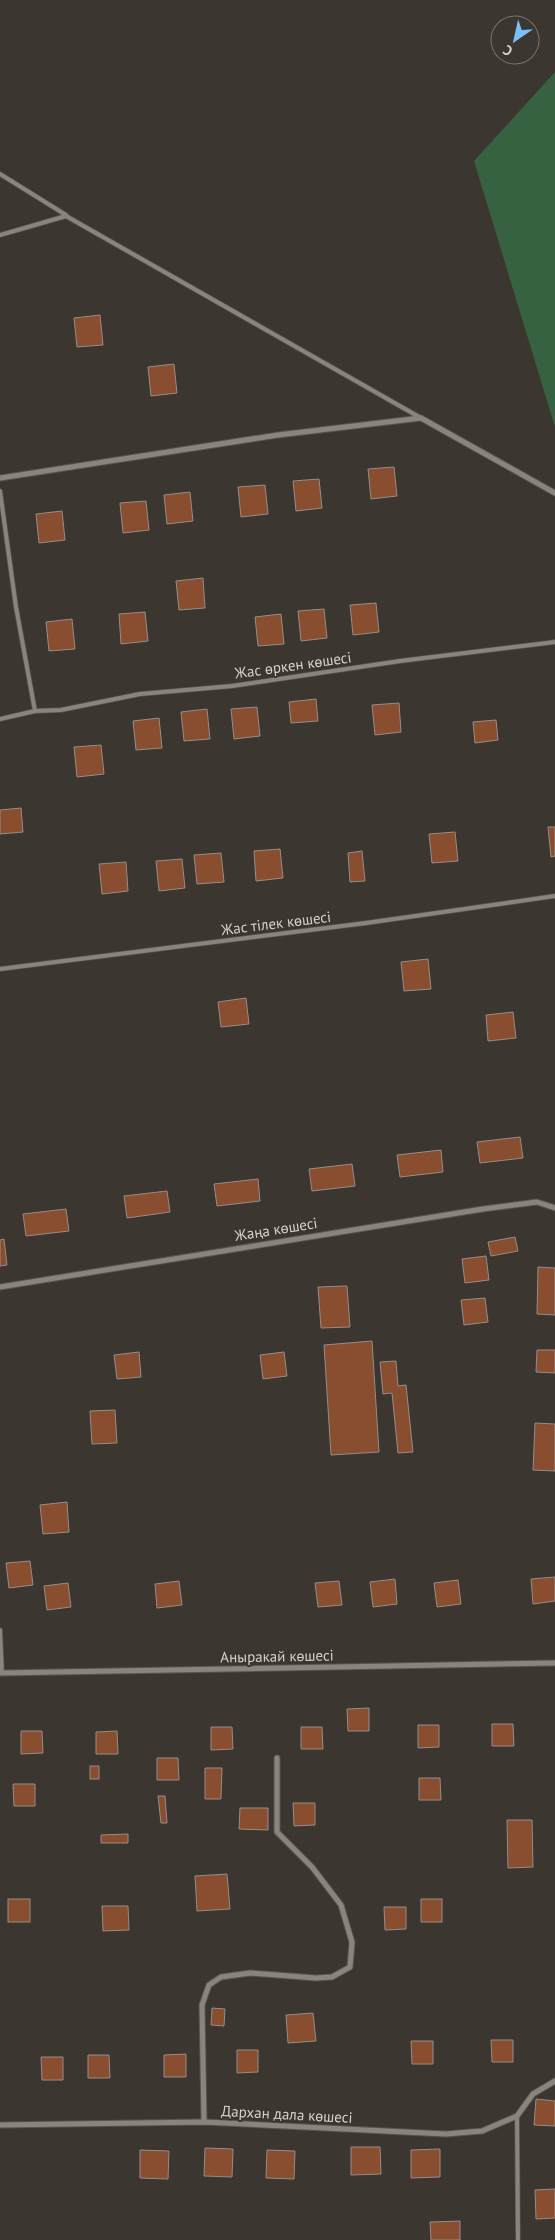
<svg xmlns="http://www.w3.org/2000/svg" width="555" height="2240" viewBox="0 0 555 2240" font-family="'PT Sans',sans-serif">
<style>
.green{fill:#366241}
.building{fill:#894d30;stroke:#968d88}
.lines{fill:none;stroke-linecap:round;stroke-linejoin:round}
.service-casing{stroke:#58544e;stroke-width:5.5}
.minor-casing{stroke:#58544e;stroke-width:7}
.service{stroke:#8a847d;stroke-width:4}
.minor{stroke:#8a847d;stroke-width:5}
.labels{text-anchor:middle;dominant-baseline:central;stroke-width:4;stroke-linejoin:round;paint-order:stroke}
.street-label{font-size:15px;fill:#d4d1cd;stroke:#3c3630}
</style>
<rect width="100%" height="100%" fill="#3c3630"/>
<!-- green -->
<path class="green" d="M555 72V427L474 161Z"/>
<!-- building -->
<g class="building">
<path d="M100 315 103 345 77 347 74 318Z"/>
<path d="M174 364 177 393 151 396 148 367Z"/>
<path d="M394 467 397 496 371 499 368 469Z"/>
<path d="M319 479 322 508 296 511 293 481Z"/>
<path d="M265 485 268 514 241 517 238 487Z"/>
<path d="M190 492 193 521 167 524 164 495Z"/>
<path d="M146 501 149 530 123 533 120 503Z"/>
<path d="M62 511 65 540 39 543 36 514Z"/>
<path d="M203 578 205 608 179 610 176 581Z"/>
<path d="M376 603 379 632 353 635 350 605Z"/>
<path d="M324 609 327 638 301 641 298 611Z"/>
<path d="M145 612 148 641 121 644 119 614Z"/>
<path d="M281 614 284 644 258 646 255 617Z"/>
<path d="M72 619 75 649 49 651 46 622Z"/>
<path d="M316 699 318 721 291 723 289 702Z"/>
<path d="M399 703 401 732 375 735 372 705Z"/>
<path d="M257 707 260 736 234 739 231 709Z"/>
<path d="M207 709 210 739 184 741 181 712Z"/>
<path d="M159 718 162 748 136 750 133 721Z"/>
<path d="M496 720 498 740 475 743 473 722Z"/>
<path d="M101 745 104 774 77 777 74 747Z"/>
<path d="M21 808 23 832 0 834V810Z"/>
<path d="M548 827H555V856L551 857Z"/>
<path d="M455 832 458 861 432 863 429 834Z"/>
<path d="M280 849 283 878 256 881 254 851Z"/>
<path d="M362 851 365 881 350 882 348 853Z"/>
<path d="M221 853 224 882 197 884 194 855Z"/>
<path d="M182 859 185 888 159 891 156 861Z"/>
<path d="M126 862 128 891 102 894 99 864Z"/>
<path d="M428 959 431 989 404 991 401 962Z"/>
<path d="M246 998 249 1024 221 1027 218 1002Z"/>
<path d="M513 1012 516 1038 488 1041 486 1015Z"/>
<path d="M520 1137 523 1158 480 1163 477 1142Z"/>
<path d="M441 1150 443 1172 400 1177 397 1155Z"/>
<path d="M352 1164 355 1186 312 1191 309 1169Z"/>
<path d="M258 1179 260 1201 217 1206 214 1184Z"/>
<path d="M167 1191 170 1212 127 1218 124 1196Z"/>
<path d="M66 1209 69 1231 26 1236 23 1214Z"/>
<path d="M515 1237 518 1251 491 1256 488 1242Z"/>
<path d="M4 1239 7 1265 0 1266V1240Z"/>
<path d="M486 1256 489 1280 465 1283 462 1259Z"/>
<path d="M538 1267 555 1268V1315L537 1314Z"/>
<path d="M347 1286 350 1327 321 1328 318 1287Z"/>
<path d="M485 1298 488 1322 464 1325 461 1300Z"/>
<path d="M372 1341 379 1452 331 1455 324 1345Z"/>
<path d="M537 1350H555V1373L536 1372Z"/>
<path d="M139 1352 141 1377 117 1379 114 1355Z"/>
<path d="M284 1352 287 1376 263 1379 260 1355Z"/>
<path d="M396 1361 398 1386 406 1385 413 1452 398 1453 392 1393 383 1394 380 1362Z"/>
<path d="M115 1410 117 1443 92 1444 90 1411Z"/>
<path d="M535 1423 555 1424V1471L533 1470Z"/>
<path d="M67 1502 69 1532 43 1534 40 1505Z"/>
<path d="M30 1561 33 1585 9 1588 6 1563Z"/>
<path d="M555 1577V1601L533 1604 531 1579Z"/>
<path d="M395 1579 397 1604 373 1607 370 1582Z"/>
<path d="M458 1580 461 1604 437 1607 434 1583Z"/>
<path d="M179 1581 182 1605 157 1608 155 1584Z"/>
<path d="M339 1581 342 1605 318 1607 315 1583Z"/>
<path d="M68 1583 71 1607 47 1610 44 1586Z"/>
<path d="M369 1708V1731H348L347 1709Z"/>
<path d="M492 1724H513L514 1746H492Z"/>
<path d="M418 1725H439V1747L418 1748Z"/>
<path d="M211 1727H232L233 1749 211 1750Z"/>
<path d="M301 1727H322L323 1749H301Z"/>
<path d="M21 1731H42L43 1753 21 1754Z"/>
<path d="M117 1731 118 1754H96V1732Z"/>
<path d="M157 1758H178L179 1780H157Z"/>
<rect x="90" y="1766" width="9" height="13"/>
<path d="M205 1768H222L221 1799H205Z"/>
<path d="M419 1778H440L441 1800H419Z"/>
<path d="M13 1784H35V1806H14Z"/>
<path d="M158 1796H165L167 1823H161Z"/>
<path d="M293 1803H315V1825L294 1826Z"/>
<path d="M240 1808H268V1830L239 1829Z"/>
<path d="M507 1820H532L533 1867 508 1868Z"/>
<path d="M128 1834V1843H101V1835Z"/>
<path d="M227 1874 230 1909 197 1911 195 1876Z"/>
<rect x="8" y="1899" width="22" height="23"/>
<rect x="421" y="1899" width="21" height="23"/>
<path d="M102 1906H128L129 1930 103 1931Z"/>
<path d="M384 1907H406V1929L385 1930Z"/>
<path d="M212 2008 225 2009 224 2026 211 2025Z"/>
<path d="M313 2013 316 2041 288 2043 286 2015Z"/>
<path d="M491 2040H513V2062H492Z"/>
<path d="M411 2041H433V2064H412Z"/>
<path d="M237 2050H258V2072L237 2073Z"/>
<path d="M186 2054V2077H164V2055Z"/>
<path d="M88 2055H109L110 2078H88Z"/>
<path d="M41 2057H63V2080H42Z"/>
<path d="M536 2099 555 2101V2126L534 2125Z"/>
<path d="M351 2147H380L381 2174 351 2175Z"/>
<path d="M205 2148 233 2149 232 2177 204 2176Z"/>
<path d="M440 2149V2177L411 2178V2150Z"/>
<path d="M140 2150 169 2151 168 2179 140 2178Z"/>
<path d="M267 2150 295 2151 294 2179 266 2178Z"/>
<path d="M555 2189V2218L536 2219 535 2190Z"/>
<path d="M460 2221V2240H431L430 2222Z"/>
</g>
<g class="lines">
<!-- service casing -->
<g class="service-casing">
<g id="service">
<path d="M0 174 66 215"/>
<path d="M0 235 66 216 421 418"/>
<path d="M0 491 16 607 35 711 0 719"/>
<path d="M35 711 61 710 140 694 232 686 400 661 555 642"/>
<path d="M0 969 366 923 555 896"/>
<path d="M0 1630 2 1673"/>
<path d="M517 2116 518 2240"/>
</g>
</g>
<!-- minor casing -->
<g class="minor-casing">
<g id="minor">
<path d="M0 478 278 435 421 418 555 493"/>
<path d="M0 1287 483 1209 537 1202 555 1208"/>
<path d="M0 1673 555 1663"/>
<path d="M204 2122 202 2005 209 1985 221 1977 250 1973 316 1978 332 1977 350 1967 352 1942 341 1905 312 1867 277 1832V1758"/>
<path d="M0 2125 204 2122 446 2134 482 2131 517 2116 533 2094 555 2081"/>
</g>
</g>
<!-- service -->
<use href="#service" class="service"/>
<!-- minor -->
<use href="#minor" class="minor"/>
</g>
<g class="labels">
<!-- street labels -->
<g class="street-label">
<text transform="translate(293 665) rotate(-8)">Жас өркен көшесі</text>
<text transform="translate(276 923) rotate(-7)">Жас тілек көшесі</text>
<text transform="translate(276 1229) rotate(-9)">Жаңа көшесі</text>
<text transform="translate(277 1656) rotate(-1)">Аныракай көшесі</text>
<text transform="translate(287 2114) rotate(3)">Дархан дала көшесі</text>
</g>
</g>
<!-- north arrow -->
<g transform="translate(515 40) rotate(214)"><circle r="24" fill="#3c3630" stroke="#79746f"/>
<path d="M0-4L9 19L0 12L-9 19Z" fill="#7cbef9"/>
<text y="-8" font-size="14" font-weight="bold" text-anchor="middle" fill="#d4d1cd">С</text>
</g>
</svg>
